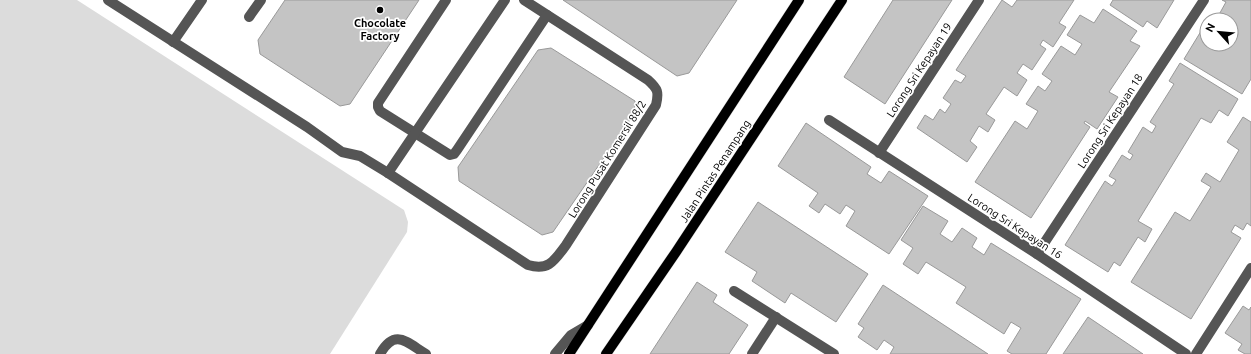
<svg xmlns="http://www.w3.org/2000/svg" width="1251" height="354" viewBox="0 0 1251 354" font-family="Ubuntu,sans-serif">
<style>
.green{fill:#dcdcdc}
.building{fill:#c4c4c4;stroke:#999}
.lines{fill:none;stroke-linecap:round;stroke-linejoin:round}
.major-casing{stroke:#dbdbdb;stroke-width:11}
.minor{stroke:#555;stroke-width:10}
.major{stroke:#000;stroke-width:10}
.poi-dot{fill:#000;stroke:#fff;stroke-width:1.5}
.labels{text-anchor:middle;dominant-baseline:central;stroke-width:3.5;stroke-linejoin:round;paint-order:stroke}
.poi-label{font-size:11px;font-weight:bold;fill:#000;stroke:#fff}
.street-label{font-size:11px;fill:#000;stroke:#fff}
</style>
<rect width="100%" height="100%" fill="#fff"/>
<!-- green -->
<path class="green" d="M0 0H77L404 210 408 222 407 232 330 354H0Z"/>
<!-- building -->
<g class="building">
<path d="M285 0H419L350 104 340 106 260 54 258 40Z"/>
<path d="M563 0H737L689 73 677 76Z"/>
<path d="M893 0H952L885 104 844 77Z"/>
<path d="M1002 0 1012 7 1017 0H1074L1059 23 1066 27 1053 47 1043 40 1040 45 1046 49 1032 70 1023 64 1017 73 1027 80 1017 96 1004 87 986 114 995 120 988 132 979 126 970 141 977 147 967 162 917 128 925 115 933 120 940 109 945 113 951 104 943 98 955 80 961 83 966 76 956 70Z"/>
<path d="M1113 0H1174L1157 28 1147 21 1143 27 1110 5Z"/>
<path d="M1222 0H1251V79L1242 94 1184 59 1206 23 1207 24V44H1231V20H1216L1226 2Z"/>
<path d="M1103 9 1137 31 1130 41 1140 46 1109 92 1118 97 1097 129 1085 121 1084 123 1090 127 1031 218 975 182 1015 121 1027 129 1038 111 1026 104 1038 86 1045 91 1052 81 1042 74 1061 46 1075 55 1082 44 1067 35 1080 15 1094 23Z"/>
<path d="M551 48 635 101 634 114 553 232 542 235 459 181 458 167 538 50Z"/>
<path d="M1180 63 1238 99 1228 116 1219 110 1211 123 1201 118 1138 221 1152 229 1145 242 1138 237 1120 266 1114 262 1108 272 1065 245 1105 181 1112 186 1116 180 1109 176 1122 155 1130 160 1133 155 1128 152 1143 127 1152 133 1156 126 1150 122 1174 84 1169 81Z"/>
<path d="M1243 117 1251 122V226L1247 223 1243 230 1235 225 1231 232 1241 238 1191 319 1131 282 1175 212 1190 221 1211 187 1201 181 1206 173 1220 182 1239 150 1227 142Z"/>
<path d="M806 123 871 167 867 174 881 183 889 171 928 196 889 254 846 226 855 211 846 205 840 214 825 204 819 213 809 206 818 193 778 166Z"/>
<path d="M758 202 868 274 836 322 791 293 785 303 752 281 757 272 725 252Z"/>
<path d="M923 206 948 221 940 234 952 242 962 228 977 238 972 247 984 255 991 243 1081 299 1046 354H1012L1007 351 1021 328 1011 322 1004 334 956 303 966 287 926 262 918 274 903 264 913 248 901 240Z"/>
<path d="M697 282 717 295 713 302 748 325 729 354H650Z"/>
<path d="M883 285 988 354H890L894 347 884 340 877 350 858 337 864 328 858 324Z"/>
<path d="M1243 306 1249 310 1251 307V354H1245L1238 350 1242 344 1225 333Z"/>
<path d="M1088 317 1143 354H1063Z"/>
</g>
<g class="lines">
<!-- major casing -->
<g class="major-casing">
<g id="major">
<path d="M569 354 799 0"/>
<path d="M606 354 676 252 842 0"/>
</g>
</g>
<!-- minor -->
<g class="minor">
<path d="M108 0 307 127 342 152 360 156 388 173 528 265C549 271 554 261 566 245L656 105C659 92 658 89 648 80L524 0"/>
<path d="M446 0 378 103V107L380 111 450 155 454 154 457 150 547 15"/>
<path d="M249 17 261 0"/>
<path d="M173 42 202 0"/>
<path d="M829 120 1037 254 1186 354"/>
<path d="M879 153 979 0"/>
<path d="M388 173 505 0"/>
<path d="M1037 254 1204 0"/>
<path d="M734 291 834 354"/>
<path d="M380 354C395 328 406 342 426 354"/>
<path d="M555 354 571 335 588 325"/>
<path d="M752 354 776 317"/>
<path d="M1196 354 1251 268"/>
</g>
<!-- major -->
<use href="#major" class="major"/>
</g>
<!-- markers -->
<circle class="poi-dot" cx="380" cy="10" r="4"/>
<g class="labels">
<!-- poi labels -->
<g class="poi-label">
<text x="380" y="23">Chocolate<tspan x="380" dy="13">Factory</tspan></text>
</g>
<!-- street labels -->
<g class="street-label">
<text transform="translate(919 70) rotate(-57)">Lorong Sri Kepayan 19</text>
<text transform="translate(1110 121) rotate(-57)">Lorong Sri Kepayan 18</text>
<text transform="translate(607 159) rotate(-58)">Lorong Pusat Komersil 88/2</text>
<text transform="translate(715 171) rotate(-57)">Jalan Pintas Penampang</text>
<text transform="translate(1015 226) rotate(33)">Lorong Sri Kepayan 16</text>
</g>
</g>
<!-- north arrow -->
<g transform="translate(1219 32) rotate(297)"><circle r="19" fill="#ffffff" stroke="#999999"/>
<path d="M0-3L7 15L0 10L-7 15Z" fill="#000000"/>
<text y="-6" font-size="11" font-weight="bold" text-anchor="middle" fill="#000000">N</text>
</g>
</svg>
